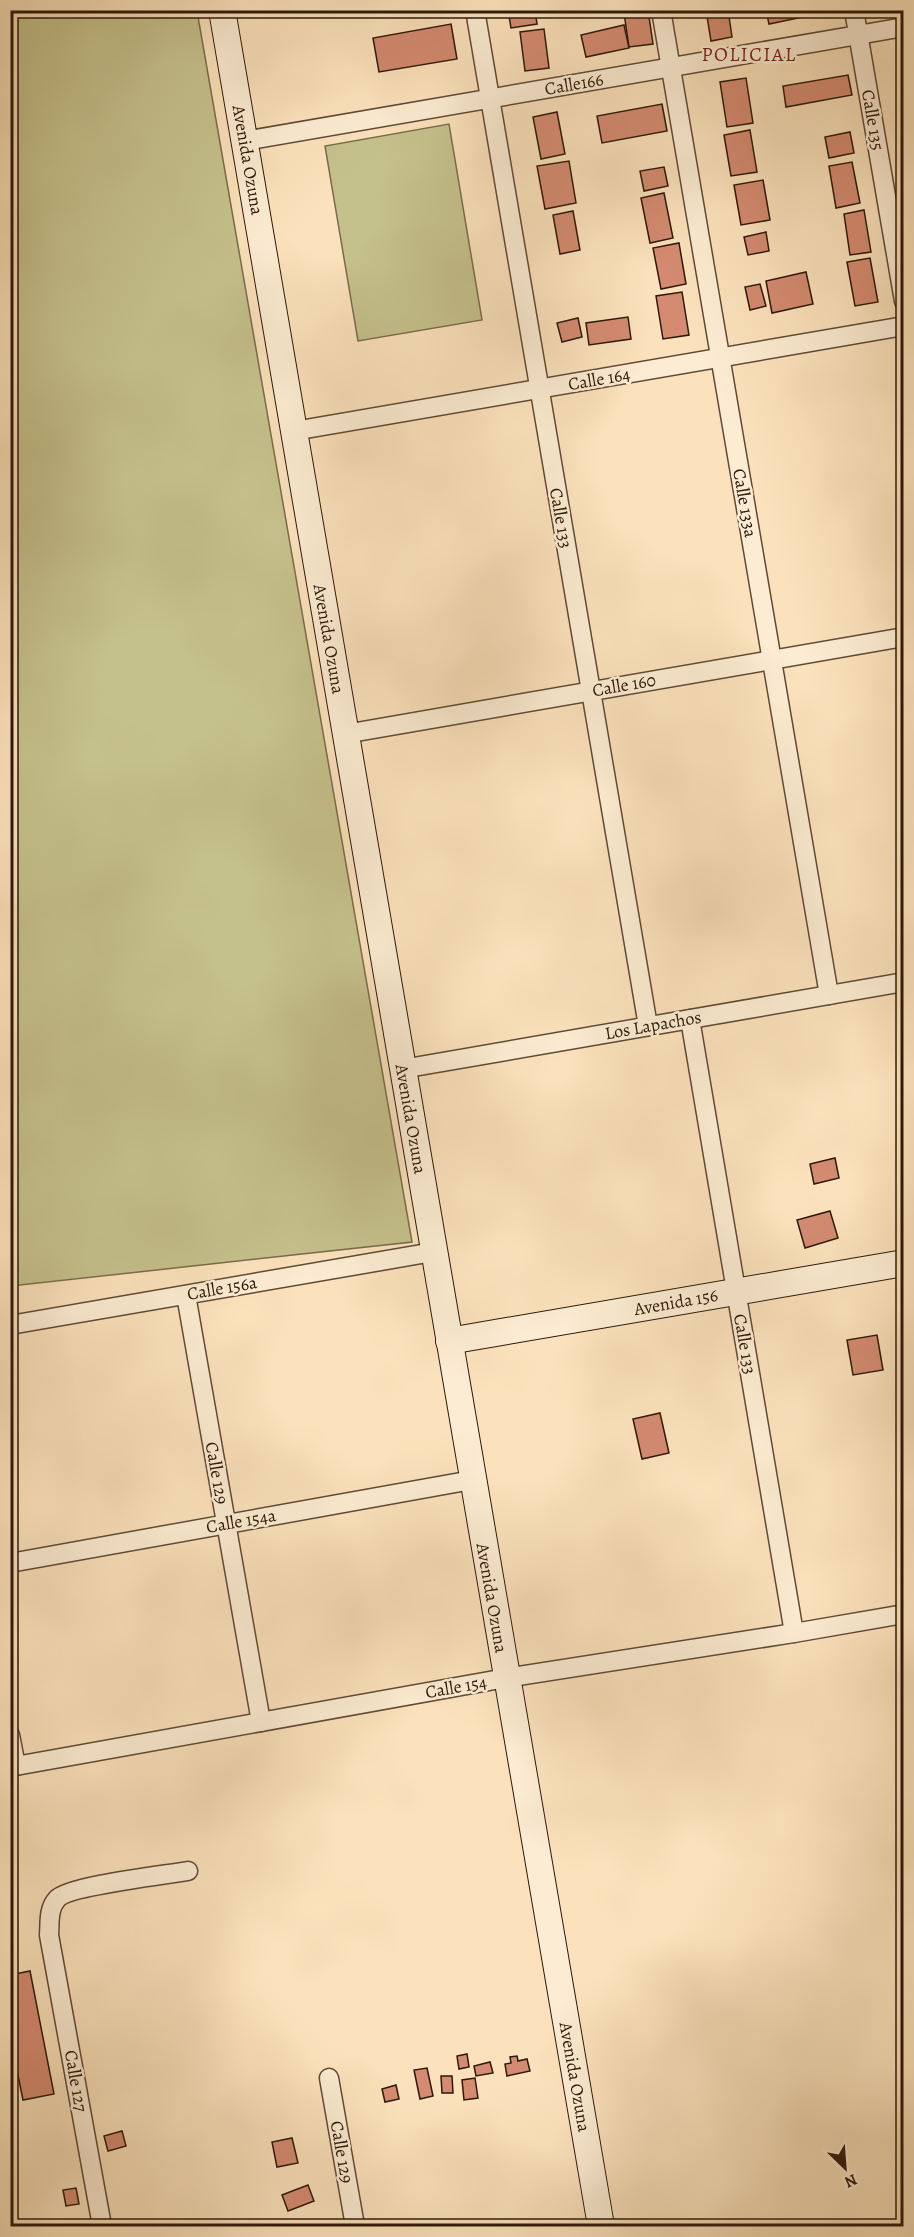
<svg xmlns="http://www.w3.org/2000/svg" width="914" height="2237" viewBox="0 0 914 2237" font-family="Alegreya,serif">
<style>
.green{fill:#c5c18c;stroke:#796c4b;stroke-width:1.5}
.building{fill:#d48b71;stroke:#2d180a;stroke-width:1.5}
.lines{fill:none;stroke-linecap:round;stroke-linejoin:round}
.minor-casing{stroke:#604a36;stroke-width:21}
.secondary-casing{stroke:#2d180a;stroke-width:28}
.minor{stroke:#fcecd3;stroke-width:18}
.secondary{stroke:#fcecd3;stroke-width:26}
.labels{text-anchor:middle;dominant-baseline:central;stroke-width:5;stroke-linejoin:round;paint-order:stroke}
.street-label{font-size:18px;fill:#2d180a;stroke:#fcecd3}
.neighbourhood-label{font-size:20px;letter-spacing:1.5px;fill:#7a1f14;stroke:#fcecd3}
</style>
<rect width="100%" height="100%" fill="#fbe2bc"/>
<filter id="stains"><feTurbulence type="fractalNoise" baseFrequency=".00333" numOctaves="4"/><feColorMatrix values="0 0 0 0 .2 0 0 0 0 .09 0 0 0 0 .02 0 0 0 .5 -.17"/></filter>
<radialGradient id="worn" r=".72"><stop offset=".6" stop-color="#630" stop-opacity="0"/><stop offset="1" stop-color="#630" stop-opacity=".3"/></radialGradient>
<!-- green -->
<g class="green">
<path d="M10 11H197L412 1242 11 1286Z"/>
<path d="M449 124 482 320 358 341 325 146Z"/>
</g>
<!-- building -->
<g class="building">
<path d="M508 10H535L537 24 511 28Z"/>
<path d="M640 10H648L653 44 629 47 624 13Z"/>
<path d="M706 10H728L732 37 711 41Z"/>
<path d="M766 10H832V11L769 24Z"/>
<path d="M451 24 457 59 379 72 373 38Z"/>
<path d="M624 25 629 48 586 57 581 35Z"/>
<path d="M544 29 549 68 525 71 520 32Z"/>
<path d="M848 75 852 95 786 107 783 86Z"/>
<path d="M746 78 753 123 727 127 720 82Z"/>
<path d="M662 104 667 131 602 143 597 116Z"/>
<path d="M557 112 565 154 541 159 533 117Z"/>
<path d="M750 130 757 172 731 176 724 135Z"/>
<path d="M850 132 854 153 829 158 825 137Z"/>
<path d="M569 161 576 203 545 209 537 166Z"/>
<path d="M852 162 860 203 836 208 829 166Z"/>
<path d="M664 167 668 186 644 191 640 171Z"/>
<path d="M763 180 770 220 741 225 734 185Z"/>
<path d="M664 193 673 238 650 243 641 198Z"/>
<path d="M864 210 871 252 850 255 844 214Z"/>
<path d="M573 211 580 250 560 254 553 215Z"/>
<path d="M766 232 769 251 748 255 744 237Z"/>
<path d="M679 243 686 284 661 289 653 248Z"/>
<path d="M870 258 878 302 855 306 847 262Z"/>
<path d="M806 272 813 304 772 313 766 281Z"/>
<path d="M760 284 766 306 750 310 745 287Z"/>
<path d="M682 292 689 335 663 339 656 296Z"/>
<path d="M628 317 631 339 589 345 586 323Z"/>
<path d="M578 318 582 337 562 342 557 323Z"/>
<path d="M835 1158 839 1178 814 1184 810 1164Z"/>
<path d="M830 1211 838 1238 805 1248 797 1220Z"/>
<path d="M877 1335 883 1370 853 1375 847 1340Z"/>
<path d="M660 1413 669 1453 642 1459 633 1419Z"/>
<path d="M30 1971 54 2094 23 2100 10 2036V1975Z"/>
<path d="M467 2054 469 2067 459 2069 457 2056Z"/>
<path d="M517 2056 518 2061 527 2059 530 2071 507 2076 505 2064 511 2063 510 2057Z"/>
<path d="M490 2062 493 2073 476 2076 474 2066Z"/>
<path d="M427 2068 433 2096 420 2099 414 2070Z"/>
<path d="M441 2076H452L453 2093H442Z"/>
<path d="M475 2078 478 2098 464 2100 462 2080Z"/>
<path d="M396 2085 399 2099 385 2102 382 2089Z"/>
<path d="M122 2131 126 2146 108 2151 104 2136Z"/>
<path d="M292 2138 298 2163 277 2167 272 2142Z"/>
<path d="M308 2185 314 2201 288 2211 282 2195Z"/>
<path d="M76 2188 79 2204 66 2206 63 2190Z"/>
</g>
<g class="lines">
<!-- minor casing -->
<g class="minor-casing">
<g id="minor">
<path d="M475 10 648 1026"/>
<path d="M661 10 829 995"/>
<path d="M854 10 904 301"/>
<path d="M244 141 904 27"/>
<path d="M294 431 904 326"/>
<path d="M345 734 904 637"/>
<path d="M690 1019 794 1633"/>
<path d="M402 1069 904 982"/>
<path d="M186 1295 261 1722"/>
<path d="M10 1325 433 1252"/>
<path d="M10 1563 472 1480"/>
<path d="M10 1735 16 1766"/>
<path d="M10 1767 506 1678 794 1633 904 1614"/>
<path d="M329 2078 355 2226"/>
<path d="M102 2226 49 1935C50 1922 48 1909 57 1899 68 1886 166 1875 188 1871"/>
</g>
</g>
<!-- secondary casing -->
<g class="secondary-casing">
<g id="secondary">
<path d="M222 10 601 2226"/>
<path d="M449 1341 904 1263"/>
</g>
</g>
<!-- minor -->
<use href="#minor" class="minor"/>
<!-- secondary -->
<use href="#secondary" class="secondary"/>
</g>
<g class="labels">
<!-- street labels -->
<g class="street-label">
<text transform="translate(574 84) rotate(-10)">Calle166</text>
<text transform="translate(873 120) rotate(80)">Calle 135</text>
<text transform="translate(248 160) rotate(80)">Avenida Ozuna</text>
<text transform="translate(599 379) rotate(-10)">Calle 164</text>
<text transform="translate(745 503) rotate(80)">Calle 133a</text>
<text transform="translate(561 518) rotate(80)">Calle 133</text>
<text transform="translate(329 639) rotate(80)">Avenida Ozuna</text>
<text transform="translate(624 685) rotate(-10)">Calle 160</text>
<text transform="translate(653 1025) rotate(-10)">Los Lapachos</text>
<text transform="translate(411 1119) rotate(80)">Avenida Ozuna</text>
<text transform="translate(222 1288) rotate(-10)">Calle 156a</text>
<text transform="translate(676 1302) rotate(-10)">Avenida 156</text>
<text transform="translate(745 1344) rotate(80)">Calle 133</text>
<text transform="translate(217 1473) rotate(80)">Calle 129</text>
<text transform="translate(241 1521) rotate(-10)">Calle 154a</text>
<text transform="translate(492 1598) rotate(80)">Avenida Ozuna</text>
<text transform="translate(456 1687) rotate(-10)">Calle 154</text>
<text transform="translate(575 2077) rotate(80)">Avenida Ozuna</text>
<text transform="translate(76 2081) rotate(80)">Calle 127</text>
<text transform="translate(342 2152) rotate(80)">Calle 129</text>
</g>
<!-- neighbourhood labels -->
<g class="neighbourhood-label">
<text x="749" y="54">POLICIAL</text>
</g>
</g>
<!-- margin -->
<rect width="914" height="2237" fill="none" stroke="#fbe2bc" stroke-width="36"/>
<rect x="12" y="12" width="890" height="2213" fill="none" stroke="#2d180a" stroke-width="3"/>
<rect x="18" y="18" width="878" height="2201" fill="none" stroke="#2d180a" stroke-width="1.5"/>
<!-- north arrow -->
<g transform="translate(845 2168) rotate(155)" stroke="#fcecd3" stroke-width="4.5" paint-order="stroke">
<path d="M0-4.5L10 22L0 15L-10 22Z" fill="#2d180a"/>
<text y="-9" font-size="16" font-weight="bold" text-anchor="middle" fill="#2d180a">N</text>
</g>
<rect width="100%" height="100%" filter="url(#stains)"/>
<rect width="100%" height="100%" fill="url(#worn)"/>
</svg>
